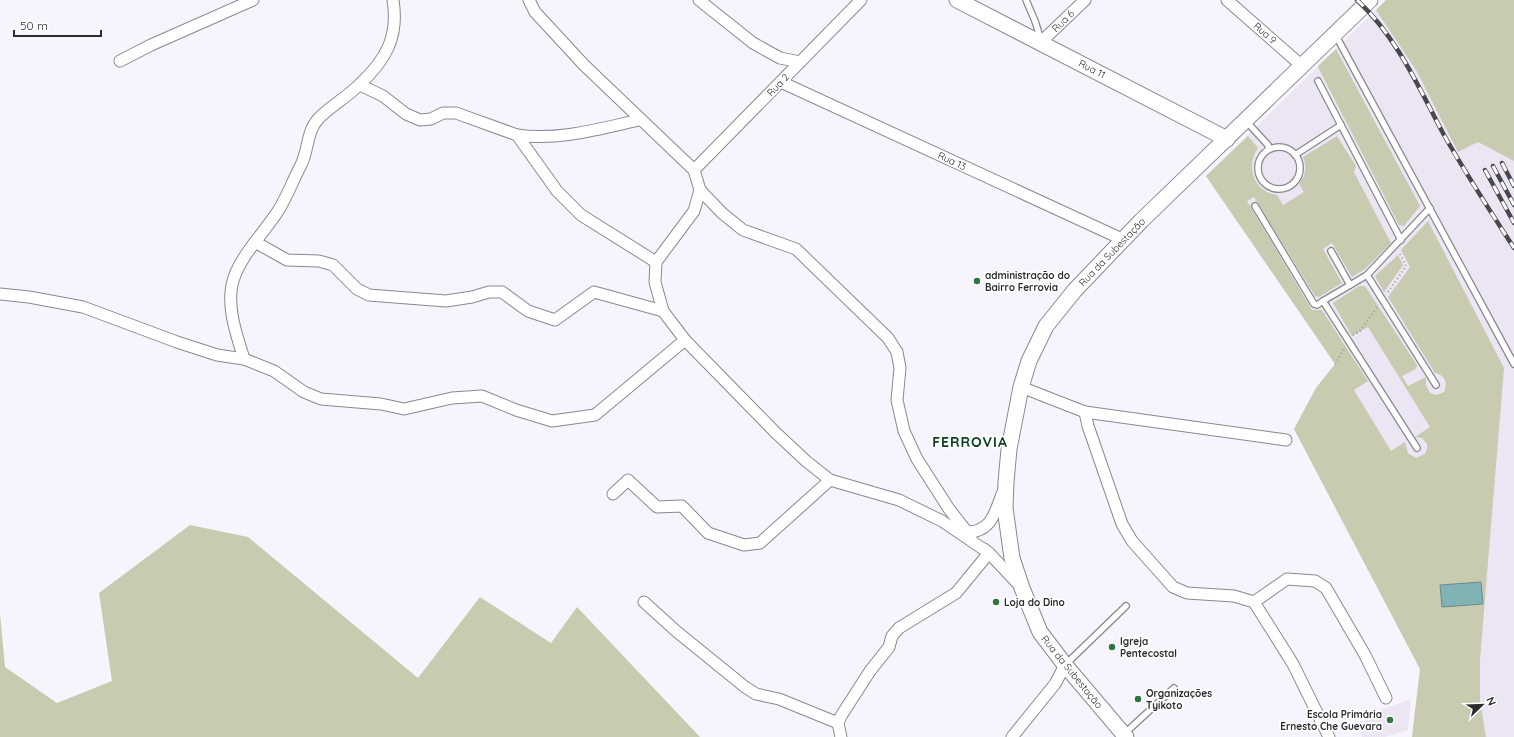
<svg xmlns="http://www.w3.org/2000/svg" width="1514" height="737" viewBox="0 0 1514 737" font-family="Quicksand,sans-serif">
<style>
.built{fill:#ebe5f4}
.green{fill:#c8cbaf}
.water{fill:#81b2b4;stroke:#688a8c}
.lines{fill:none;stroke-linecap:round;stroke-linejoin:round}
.lane-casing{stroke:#8a888f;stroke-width:8}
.street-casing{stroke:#8a888f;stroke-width:13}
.secondary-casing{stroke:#8a888f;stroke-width:17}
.path{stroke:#9a989e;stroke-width:2;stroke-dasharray:1 3;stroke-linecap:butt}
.lane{stroke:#fff;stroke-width:5.5}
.street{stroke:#fff;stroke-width:11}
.secondary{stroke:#fff;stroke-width:15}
.rail-casing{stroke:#48474b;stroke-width:4.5}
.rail{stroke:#fff;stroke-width:3;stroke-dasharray:9;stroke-linecap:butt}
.poi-dot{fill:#2d7542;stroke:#fff;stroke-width:1.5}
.labels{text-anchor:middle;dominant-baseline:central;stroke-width:3.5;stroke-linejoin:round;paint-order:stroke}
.street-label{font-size:10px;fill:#2c2b2e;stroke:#fff}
.poi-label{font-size:10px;font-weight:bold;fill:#2c2b2e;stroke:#fff;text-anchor:start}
.district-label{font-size:14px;font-weight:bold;letter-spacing:1px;fill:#0d411e;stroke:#fff}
</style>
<rect width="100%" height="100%" fill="#f7f4fd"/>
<!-- built -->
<g class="built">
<path d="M1386 0H1514V737H1412L1420 669 1294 429 1316 388 1335 364 1206 176Z"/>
<path d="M1411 699 1408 730 1384 737H1362L1357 723 1382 716 1380 710Z"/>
</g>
<!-- green -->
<g class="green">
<path d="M1386 0H1514V161L1478 142 1458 152 1416 70 1376 10Z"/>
<path d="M1336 49 1420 206 1404 226 1399 225 1319 69 1318 66Z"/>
<path d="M1248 136 1258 148C1245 167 1254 192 1277 195L1283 205 1304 192 1299 184C1306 175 1307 167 1303 157L1337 136 1356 166 1354 172 1391 243 1365 269 1352 277 1332 243 1323 249 1342 283 1319 297 1315 296 1254 197 1247 201 1312 310H1322L1368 381 1354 390 1391 451 1405 442 1408 453 1416 458 1425 454 1427 449V444L1422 438 1415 437 1430 427 1368 327 1352 336 1333 303 1359 286H1365L1417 365 1416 369 1402 376 1408 386 1426 377V385L1430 393 1437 395 1444 392C1448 382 1445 375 1435 373L1388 297 1410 267 1401 250 1428 221 1504 368 1480 659V701L1486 737H1412L1420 669 1294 429 1316 388 1335 364 1206 176Z"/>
<path d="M1398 255 1403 265 1384 292 1375 276Z"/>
<path d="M190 525 248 537 418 678 480 597 551 643 577 607 700 737H0V614L5 667 57 703 112 681 99 593Z"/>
</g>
<!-- water -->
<path class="water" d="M1481 582 1483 604 1442 607 1440 585Z"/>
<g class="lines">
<!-- lane casing -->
<g class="lane-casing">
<g id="lane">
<path d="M1026 0 1035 21 1041 40"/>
<path d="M1335 34 1514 364"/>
<path d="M1318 81 1401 240"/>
<path d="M1246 121 1268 145 1269 149"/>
<circle cx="1279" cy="168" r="21"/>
<path d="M1295 155 1341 125"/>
<path d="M1255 206 1314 304 1317 305 1323 301"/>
<path d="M1331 251 1350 285"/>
<path d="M1367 275 1436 385"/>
<path d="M1417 448 1323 301 1367 275 1430 208"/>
<path d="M1066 664 1126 606"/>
<path d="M1124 734 1174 688"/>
</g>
</g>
<!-- street casing -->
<g class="street-casing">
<g id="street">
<path d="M529 0 535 12 584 65 694 170 700 190 694 211 656 262 655 282 663 311 685 340 775 432 806 461 830 480 899 500 942 521 989 553 1020 586"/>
<path d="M699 0 753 43 780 58 800 62"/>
<path d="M1227 0 1302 66"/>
<path d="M1041 42 1085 0"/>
<path d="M120 61 151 45 253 0"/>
<path d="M781 82 1124 240"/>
<path d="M360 85 383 96 406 114 420 120 431 119 443 113H456L517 135C558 141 599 129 639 120"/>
<path d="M517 135 557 191 581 215 656 262"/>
<path d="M694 170 861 0"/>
<path d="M700 190 722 213 743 230 796 249 888 338 897 352 900 368 897 400 904 431 917 459 949 509 971 537"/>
<path d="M255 242 287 260 319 261 333 265 357 289 369 295 446 301 472 297 489 292H502L528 311 555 320 594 292 663 311"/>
<path d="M0 294 29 297 83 307 177 342 217 355 244 359 274 371 304 392 321 399 381 404 404 409 452 398 482 396 516 410 552 421 595 415 685 340"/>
<path d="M244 359C237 336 227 309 232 285 237 259 264 233 278 211 287 197 293 180 301 165 309 149 306 132 319 118 331 106 347 97 359 85 386 60 399 37 393 0"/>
<path d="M1021 387 1085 412 1286 440"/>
<path d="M1085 412 1088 426 1122 524 1132 541 1173 587 1187 593 1234 596 1254 602 1293 664 1329 737"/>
<path d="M613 494 628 480 657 507 682 506 708 533 744 545 760 543 830 480"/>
<path d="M967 532C991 532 995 513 1002 494"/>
<path d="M644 602 676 631 745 687 756 694 779 699 838 723"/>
<path d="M1254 602 1287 579 1315 581 1326 588 1365 655 1386 698"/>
<path d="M841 737 838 723 841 716 870 671 889 647 892 636 899 628 956 593 989 553 984 549"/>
<path d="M1012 737 1055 684 1065 665"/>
</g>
</g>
<!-- secondary casing -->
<g class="secondary-casing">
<g id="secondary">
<path d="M957 0 1227 139"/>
<path d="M1126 737 1065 665 1040 632 1022 588 1012 558 1005 508 1006 482 1009 449 1021 387 1029 361 1046 326 1075 290 1141 221 1370 0"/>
</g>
</g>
<!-- path -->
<g class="path">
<path d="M1388 292 1406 266 1399 252"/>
<path d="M1353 335 1360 331 1377 307"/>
<path d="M1335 364 1344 349"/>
</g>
<!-- lane -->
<use href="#lane" class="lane"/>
<!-- street -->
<use href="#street" class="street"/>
<!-- secondary -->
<use href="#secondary" class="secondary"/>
<!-- rail casing -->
<g class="rail-casing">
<g id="rail">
<path d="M1357 0C1397 37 1419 88 1444 135 1466 174 1490 211 1514 248"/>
<path d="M1502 163 1514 186"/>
<path d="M1493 166 1514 205"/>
<path d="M1485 170 1514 223"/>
</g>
</g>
<!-- rail -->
<use href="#rail" class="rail"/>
</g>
<!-- markers -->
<g class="poi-dot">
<circle cx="977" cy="281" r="4"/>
<circle cx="996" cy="602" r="4"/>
<circle cx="1112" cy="647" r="4"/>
<circle cx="1138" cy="699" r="4"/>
<circle cx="1390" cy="720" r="4"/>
</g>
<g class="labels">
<!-- street labels -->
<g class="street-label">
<text transform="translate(1063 21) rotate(-44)">Rua 6</text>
<text transform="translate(1265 33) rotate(41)">Rua 9</text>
<text transform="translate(1092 69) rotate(28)">Rua 11</text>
<text transform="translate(778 85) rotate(-46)">Rua 2</text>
<text transform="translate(952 161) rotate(25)">Rua 13</text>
<text transform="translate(1112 252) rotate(-46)">Rua da Subestação</text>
<text transform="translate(1072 672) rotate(51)">Rua da Subestação</text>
</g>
<!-- poi labels -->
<g class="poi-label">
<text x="985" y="275">administração do<tspan x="985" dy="12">Bairro Ferrovia</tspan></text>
<text x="1004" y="602">Loja do Dino</text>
<text x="1120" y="641">Igreja<tspan x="1120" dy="12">Pentecostal</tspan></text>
<text x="1146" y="693">Organizações<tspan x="1146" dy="12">Tyikoto</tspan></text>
<text x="1382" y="714" text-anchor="end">Escola Primária<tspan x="1382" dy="12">Ernesto Che Guevara</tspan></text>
</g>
<!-- district labels -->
<g class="district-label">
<text x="970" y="442">FERROVIA</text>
</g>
</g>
<!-- north arrow -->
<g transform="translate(1482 705) rotate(67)" stroke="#ffffff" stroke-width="3" paint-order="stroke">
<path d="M0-3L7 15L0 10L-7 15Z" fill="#2c2b2e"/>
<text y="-6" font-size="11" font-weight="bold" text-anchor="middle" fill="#2c2b2e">N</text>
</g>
<!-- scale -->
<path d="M14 30v6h87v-6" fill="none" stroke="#2c2b2e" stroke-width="2"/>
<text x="20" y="30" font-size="12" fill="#2c2b2e" stroke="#ffffff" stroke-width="3" paint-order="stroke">50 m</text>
</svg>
